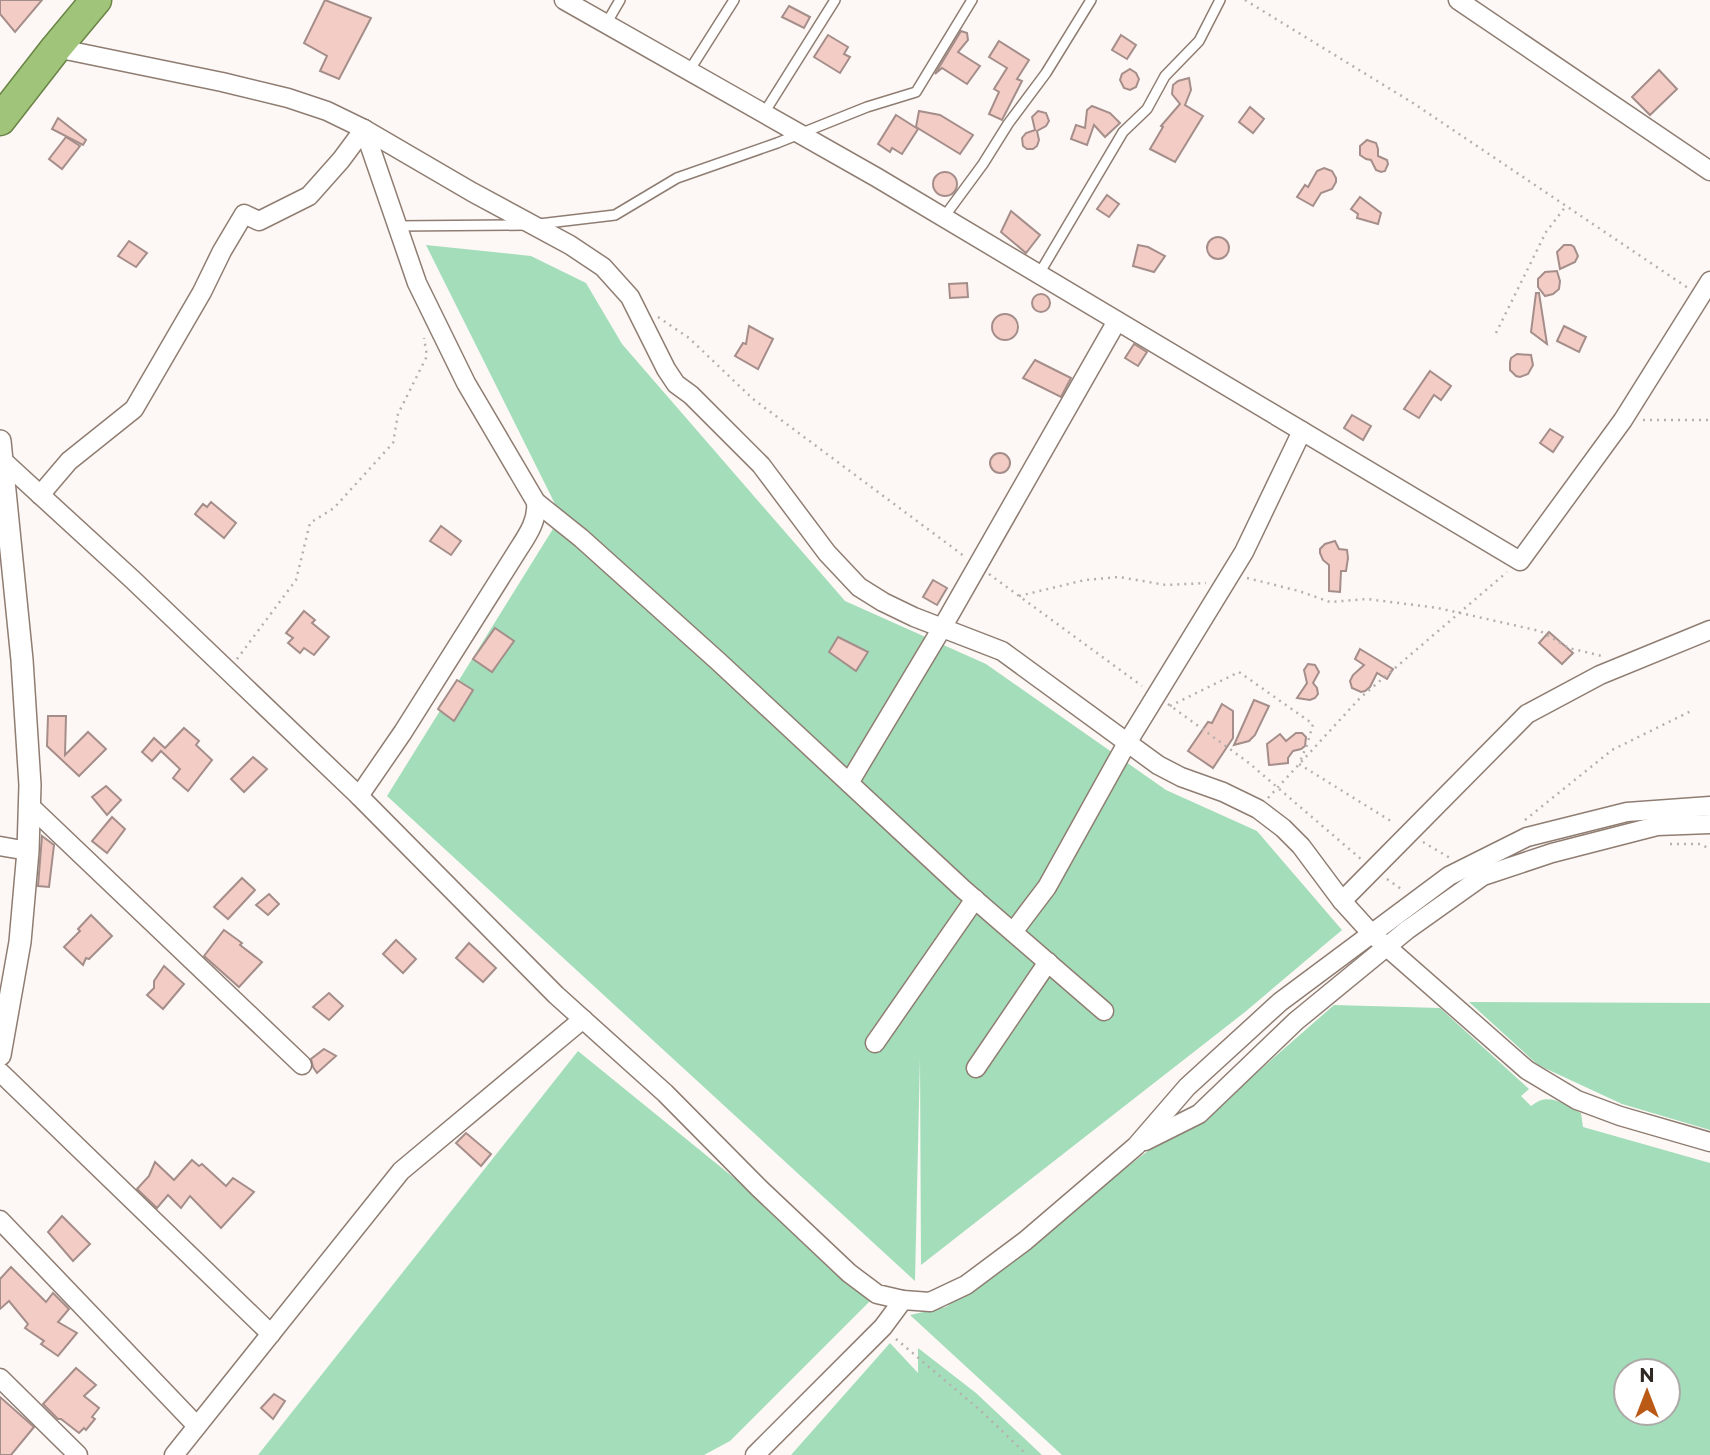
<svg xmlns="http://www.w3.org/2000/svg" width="1710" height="1455" viewBox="0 0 1710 1455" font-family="Montserrat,sans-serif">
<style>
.green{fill:#a3ddb9;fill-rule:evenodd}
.building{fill:#f3ccc5;stroke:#a58e8a;stroke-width:2}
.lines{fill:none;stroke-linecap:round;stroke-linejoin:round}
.service-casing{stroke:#8f7d72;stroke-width:12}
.minor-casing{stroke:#8f7d72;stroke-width:21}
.tertiary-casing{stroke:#8f7d72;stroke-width:24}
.trunk-casing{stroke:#698446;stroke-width:33}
.path{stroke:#b5b0ad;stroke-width:2.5;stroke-dasharray:2 5;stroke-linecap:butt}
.service{stroke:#fff;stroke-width:9}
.minor{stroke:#fff;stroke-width:18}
.tertiary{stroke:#fff;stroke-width:21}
.trunk{stroke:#a0c47a;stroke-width:30}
</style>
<rect width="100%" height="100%" fill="#fdf8f6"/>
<!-- green -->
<g class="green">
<path d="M426 245 531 256 586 283 622 344 845 601 986 664 1166 790 1257 831 1342 930 1245 1012 921 1265 920 1057 915 1281 387 796 561 516Z"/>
<path d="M1469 1002 1710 1003V1130L1622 1104 1538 1065Z"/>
<path d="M1334 1005 1440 1008 1529 1089 1521 1096 1531 1106C1549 1091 1563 1104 1581 1113L1583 1127 1710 1163V1455H1062L910 1315 946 1307 1153 1147 1197 1125ZM1626 1371H1668V1413H1626Z"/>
<path d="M578 1051 877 1294 730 1441 704 1455H258Z"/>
<path d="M890 1343 918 1373V1348L976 1393 1042 1455H791Z"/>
</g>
<!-- building -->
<g class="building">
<path d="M0 0H42L15 32 0 14Z"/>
<path d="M325 0 371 18 339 79 320 71 327 56 304 43Z"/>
<path d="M789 6 810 17 804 28 782 17Z"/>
<path d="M961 31 967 33 968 40 958 52 980 66 967 84 942 68 935 74Z"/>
<path d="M828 35 848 47 844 54 850 57 840 73 814 57Z"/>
<path d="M1121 35 1136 45 1127 59 1112 50Z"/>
<path d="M999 41 1029 60 1017 79 1022 81 1002 120 989 114 999 92 994 89 1007 68 989 57Z"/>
<path d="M1130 69 1136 73 1139 79 1136 87 1130 90 1124 88 1120 80 1122 74Z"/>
<path d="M1659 70 1677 89 1650 115 1632 97Z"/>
<path d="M1189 78 1191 90 1185 105 1203 116 1175 162 1150 149 1163 127 1161 126 1180 104 1172 94 1173 85 1178 81Z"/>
<path d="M1092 106 1110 113 1120 123 1105 137 1094 125 1087 145 1071 139 1076 125 1085 128 1087 110Z"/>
<path d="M1250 107 1264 119 1253 133 1239 122Z"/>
<path d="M919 111 940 115 973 135 960 154 916 127Z"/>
<path d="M1038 111 1046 113 1049 121 1046 126 1037 131 1039 140 1037 146 1033 149H1027L1023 146 1022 138 1026 133 1035 130 1032 117Z"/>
<path d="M896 115 918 129 902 154 892 148 890 152 878 144Z"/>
<path d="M58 118 86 140 83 145 52 129Z"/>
<path d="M66 137 80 146 62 169 49 159Z"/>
<path d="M1367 140 1376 143 1378 149V156L1387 160 1388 164 1385 171 1381 172 1376 170 1371 160 1366 159 1360 155V146Z"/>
<path d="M1324 168 1332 171 1336 178V182L1332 189 1321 193 1313 206 1297 197 1305 185 1308 187 1317 171Z"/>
<circle cx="945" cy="184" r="12"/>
<path d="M1107 195 1119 204 1109 217 1097 209Z"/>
<path d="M1360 197 1381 213 1378 224 1357 218 1358 214 1351 209Z"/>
<path d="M1011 211 1040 235 1026 253 1001 232Z"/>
<circle cx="1218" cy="248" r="11"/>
<path d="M129 241 147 253 136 267 118 256Z"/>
<path d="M1138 245 1148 247 1165 256 1154 272 1133 266Z"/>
<path d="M1564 245H1571L1574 247 1578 256 1575 262 1560 269 1557 252Z"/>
<path d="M1557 271 1560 281 1559 289 1553 294 1545 296 1538 287V279L1545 272Z"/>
<path d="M967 283 968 297 950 298 949 284Z"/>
<path d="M1536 293H1539L1547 344 1531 332Z"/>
<circle cx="1041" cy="303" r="9"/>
<circle cx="1005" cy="327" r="13"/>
<path d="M749 326 773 339 758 369 735 356 743 343 746 344Z"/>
<path d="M1564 326 1586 337 1579 352 1557 341Z"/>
<path d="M1134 344 1147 352 1138 366 1125 358Z"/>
<path d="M1517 354 1531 355 1533 365 1528 374 1520 377 1516 376 1510 370V362L1511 358Z"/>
<path d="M1035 360 1071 378 1061 397 1023 378Z"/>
<path d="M1430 371 1451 386 1441 400 1434 395 1419 418 1404 409Z"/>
<path d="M1352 415 1371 426 1363 440 1344 428Z"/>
<path d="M1550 429 1563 437 1553 452 1540 443Z"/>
<circle cx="1000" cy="463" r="10"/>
<path d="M211 502 236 523 224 538 195 514 203 504 207 507Z"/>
<path d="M441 526 461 541 451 555 430 541Z"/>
<path d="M1335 541 1339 549 1347 550 1348 558 1346 571H1341L1340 592 1329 591V565L1323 560 1320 553V549L1325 544Z"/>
<path d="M933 580 947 588 937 605 923 597Z"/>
<path d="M304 611 315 620 312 623 329 637 314 655 304 648 300 653 288 643 293 638 286 633Z"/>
<path d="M495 628 514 641 492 672 473 659Z"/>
<path d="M1549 632 1573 653 1562 664 1539 643Z"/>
<path d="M838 637 868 652 856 671 829 652Z"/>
<path d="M1360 649 1393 669 1387 679 1377 673 1370 687 1365 691 1361 692 1352 688 1350 681 1353 675 1364 665 1355 659Z"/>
<path d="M1308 664 1315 665 1319 672 1313 683 1317 688 1318 694 1315 698 1310 700 1297 698 1307 683 1304 670Z"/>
<path d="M457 680 473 690 454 721 438 709Z"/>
<path d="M1254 700 1269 706 1255 735 1249 741 1234 745Z"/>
<path d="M1222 704 1233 711V738L1213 768 1188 751 1208 722 1212 723Z"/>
<path d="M48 716H66L65 755 88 732 106 749 79 776 47 746Z"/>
<path d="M184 728 199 741 196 745 212 760 188 791 173 778 180 769 161 751 152 761 142 752 154 738 165 748Z"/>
<path d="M1296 733H1302L1306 737 1305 746 1301 749 1293 751 1288 758V763L1269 765 1267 744 1280 734 1286 741Z"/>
<path d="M253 757 267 769 244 792 231 779Z"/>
<path d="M106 786 121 800 107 815 92 797Z"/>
<path d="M112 817 125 829 107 853 92 841Z"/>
<path d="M42 836 54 845 49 887 38 886Z"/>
<path d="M242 878 255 890 228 919 214 907Z"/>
<path d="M269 894 279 904 268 915 256 905Z"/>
<path d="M91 915 112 936 89 959 86 958 83 965 64 947 80 931 78 929Z"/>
<path d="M224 930 242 943 240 945 262 962 239 987 204 956Z"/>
<path d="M396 940 416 959 403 973 383 954Z"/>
<path d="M469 943 496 968 483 982 456 958Z"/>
<path d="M164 966 184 984 163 1009 147 995 154 988V981Z"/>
<path d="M329 993 343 1006 329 1020 313 1007Z"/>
<path d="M324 1049 336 1056 317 1073 313 1067 311 1059Z"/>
<path d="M466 1133 491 1154 481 1166 456 1143Z"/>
<path d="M192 1160 199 1166 202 1164 226 1186 233 1178 254 1192 221 1228 190 1196 181 1208 168 1195 157 1208 137 1189 149 1176 155 1162 174 1180Z"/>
<path d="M62 1216 90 1244 73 1261 48 1232Z"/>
<path d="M11 1267 46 1302 53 1293 69 1309 58 1322 77 1333 58 1356 41 1344 44 1341 25 1328 28 1324 9 1301 0 1309V1279Z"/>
<path d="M76 1368 96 1385 84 1396 99 1408 92 1417 95 1419 86 1430 84 1428 79 1433 61 1419H58L43 1404Z"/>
<path d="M274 1394 285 1401 273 1419 261 1408Z"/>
<path d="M0 1397 34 1427 11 1455H0Z"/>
</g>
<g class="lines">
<!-- service casing -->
<g class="service-casing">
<g id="service">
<path d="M606 24 620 0"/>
<path d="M689 71 734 0"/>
<path d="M764 113 835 0"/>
<path d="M944 217 983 164 1008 124 1046 73 1091 0"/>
<path d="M539 224 615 215 677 178 777 143 867 107 916 92 972 0"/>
<path d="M398 226 525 225"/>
<path d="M1039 274 1123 132 1147 109 1165 76 1199 41 1220 0"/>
</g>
</g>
<!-- minor casing -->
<g class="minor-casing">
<g id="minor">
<path d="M564 0 876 177 1520 561 1623 420 1710 281"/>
<path d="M1458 0 1710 171"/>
<path d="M56 48 222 82 288 98 327 111 364 129 472 192 570 245 603 267 630 297 666 369 676 384 691 395 761 465 827 553 859 587 883 602 914 617 1002 651 1158 765 1181 777 1223 792 1258 809 1283 828 1301 846 1342 901 1371 933 1527 1070 1577 1100 1620 1116 1710 1142"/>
<path d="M0 458 132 579 359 796 556 995 665 1093 759 1188 849 1273 877 1294 903 1300 930 1302 966 1285 1025 1241 1136 1146 1187 1087 1280 1002 1449 876 1527 837 1627 812 1710 806"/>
<path d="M40 495 69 461 134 409 202 292 222 251 244 214 259 221 309 196 341 160 364 129"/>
<path d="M536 502 581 538 719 662 963 889 1104 1011"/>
<path d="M849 783 942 628 1117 321"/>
<path d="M359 796 403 732 516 553C526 537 538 522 536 502L466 383 417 283 364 129"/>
<path d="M29 805 302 1065"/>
<path d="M0 846 28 851"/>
<path d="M1342 901 1527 714 1600 675 1710 630"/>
<path d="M1013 932 1047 887 1127 743 1244 552 1302 431"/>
<path d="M875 1043 975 899"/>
<path d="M976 1068 1048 962"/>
<path d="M0 1072 271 1334"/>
<path d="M1145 1141 1199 1114 1296 1021 1407 930 1483 876 1552 853 1657 826 1710 824"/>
<path d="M0 1220 197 1426"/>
<path d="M0 1378 78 1455"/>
<path d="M174 1455 401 1171 583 1019"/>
<path d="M755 1455 883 1327 903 1300"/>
</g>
</g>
<!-- tertiary casing -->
<g class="tertiary-casing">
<path id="tertiary" d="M0 441 22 660 30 785 28 851 20 942 0 1055"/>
</g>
<!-- trunk casing -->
<g class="trunk-casing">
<path id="trunk" d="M0 120 56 48 96 0"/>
</g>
<!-- path -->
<g class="path">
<path d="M1245 0 1413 103 1688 288"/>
<path d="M658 317 689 338 753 399 964 556"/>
<path d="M1496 333 1546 232 1566 206"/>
<path d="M1643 420H1710"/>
<path d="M989 574 1142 686"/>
<path d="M1247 578 1299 591 1330 602 1367 599 1438 608 1540 631 1569 648 1602 656"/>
<path d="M1019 596 1085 580 1119 577 1166 585 1206 583"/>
<path d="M237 659 296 580 310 523 334 508 393 443 398 414 427 356 424 338"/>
<path d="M1168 704 1249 763 1362 860"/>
<path d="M1170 706 1239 672 1313 724 1307 745 1299 764 1394 823"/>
<path d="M1268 798 1360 698 1507 572"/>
<path d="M1525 820 1612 750 1691 711"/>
<path d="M1423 842 1450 858"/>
<path d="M1670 844H1700L1710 849"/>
<path d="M1387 879 1404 891"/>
<path d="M896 1339 981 1411 1027 1455"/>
</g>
<!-- service -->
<use href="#service" class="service"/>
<!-- minor -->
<use href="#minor" class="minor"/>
<!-- tertiary -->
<use href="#tertiary" class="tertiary"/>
<!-- trunk -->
<use href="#trunk" class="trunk"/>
</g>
<!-- north arrow -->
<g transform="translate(1647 1392)"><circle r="33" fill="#ffffff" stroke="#aca9a7" stroke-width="2"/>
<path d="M0-5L12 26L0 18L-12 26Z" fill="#ba5a16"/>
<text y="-10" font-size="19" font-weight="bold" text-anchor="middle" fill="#2f2823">N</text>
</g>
</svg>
